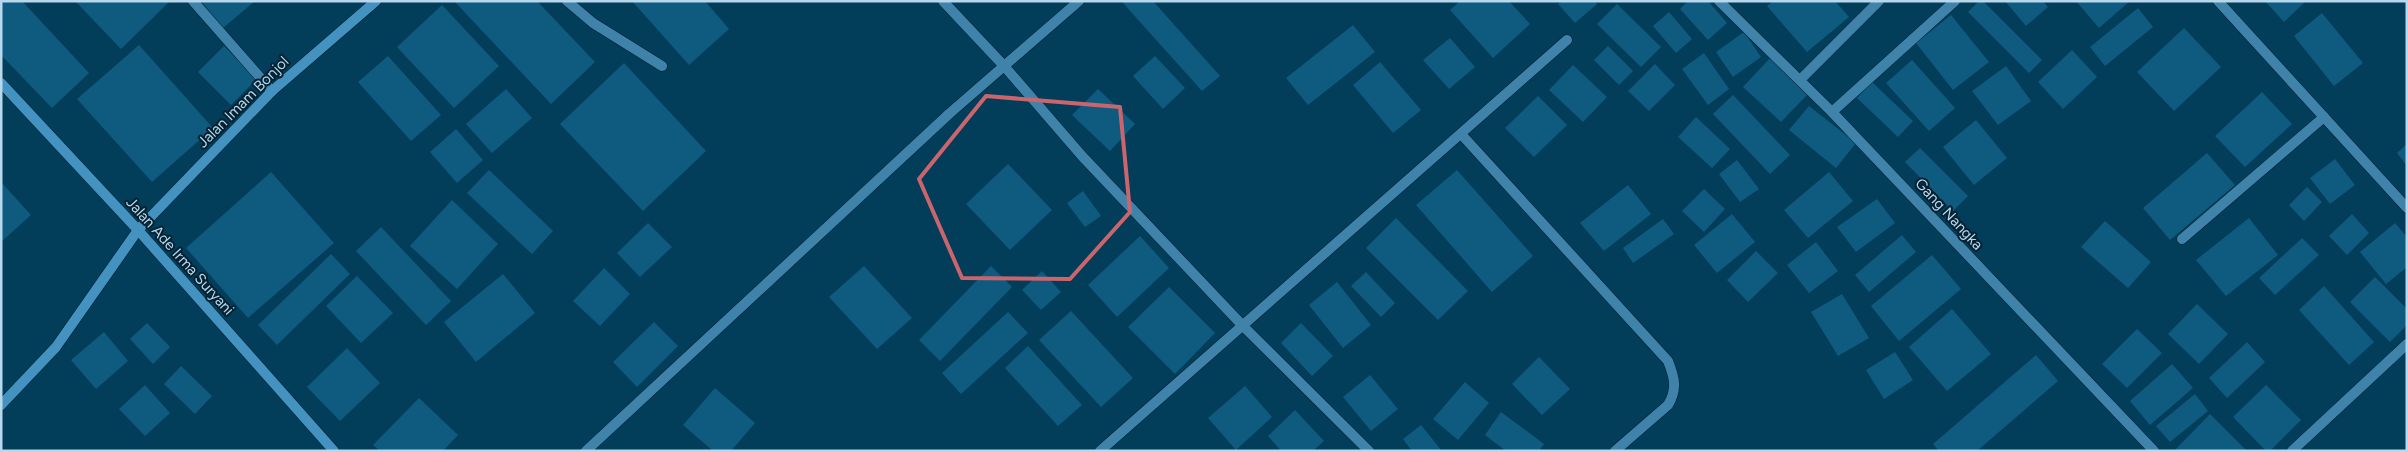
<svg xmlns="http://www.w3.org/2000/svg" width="2408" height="452" viewBox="0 0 2408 452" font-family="Figtree,sans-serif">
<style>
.building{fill:#0f5b80}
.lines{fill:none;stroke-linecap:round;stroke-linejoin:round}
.street-casing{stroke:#002336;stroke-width:11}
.secondary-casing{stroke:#002336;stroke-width:11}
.street{stroke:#4083aa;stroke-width:10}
.secondary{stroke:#4392bf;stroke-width:10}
.marked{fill:none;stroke:#cb656d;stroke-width:4;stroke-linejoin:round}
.labels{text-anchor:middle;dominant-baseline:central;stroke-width:4;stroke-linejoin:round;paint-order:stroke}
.street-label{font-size:15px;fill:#b6d7ec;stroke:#052232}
</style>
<rect width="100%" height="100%" fill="#023d59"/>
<!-- building -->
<g class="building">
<path d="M1 1H22L89 73 52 108 1 55Z"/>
<path d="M75 1H170L121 49Z"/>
<path d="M201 1H255L223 28Z"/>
<path d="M454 1H537L595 62 551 104Z"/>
<path d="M632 1H705L729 29 689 65Z"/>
<path d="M1125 1H1153L1220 76 1202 91 1123 3Z"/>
<path d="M1460 1H1509L1530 24 1493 58 1450 10Z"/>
<path d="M1562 1H1595L1597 4 1575 23 1558 4Z"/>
<path d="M1688 1H1708L1727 23 1708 40 1680 9Z"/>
<path d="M1773 1H1835L1849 17 1807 52 1767 6Z"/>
<path d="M1979 1H1983L2042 60 2029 73 1968 12Z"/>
<path d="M2005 1H2043L2048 7 2026 26Z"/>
<path d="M2076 1H2130L2099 28Z"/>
<path d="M2265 1H2306L2284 22Z"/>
<path d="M1617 4 1661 47 1641 67 1597 24Z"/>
<path d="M442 5 499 66 454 108 397 47Z"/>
<path d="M2138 8 2153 27 2105 66 2090 47Z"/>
<path d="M1669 12 1692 39 1676 53 1653 26Z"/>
<path d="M2322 13 2363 63 2334 86 2294 36Z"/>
<path d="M1951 15 1989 62 1953 90 1916 43Z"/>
<path d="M1353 25 1375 52 1308 105 1286 78Z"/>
<path d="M2184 28 2221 67 2174 111 2137 72Z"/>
<path d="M1744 32 1761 57 1733 77 1716 52Z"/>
<path d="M1450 38 1475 67 1449 89 1423 60Z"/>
<path d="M139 45 213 128 152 182 77 99Z"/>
<path d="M224 46 257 79 231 105 198 72Z"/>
<path d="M1608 46 1633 71 1619 85 1594 60Z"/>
<path d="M2072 50 2097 77 2063 109 2038 82Z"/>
<path d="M1704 53 1729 89 1708 105 1682 69Z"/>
<path d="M388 56 441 115 411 141 358 82Z"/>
<path d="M1155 56 1185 88 1163 109 1133 76Z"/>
<path d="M1771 57 1809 93 1781 122 1743 87Z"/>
<path d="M1912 60 1955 108 1929 131 1886 83Z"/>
<path d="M1380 62 1421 110 1393 133 1353 85Z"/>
<path d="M624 63 706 151 643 211 560 124Z"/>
<path d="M1655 64 1675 85 1649 111 1628 91Z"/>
<path d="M1573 65 1607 97 1583 122 1549 90Z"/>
<path d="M2006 66 2031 101 1998 125 1972 91Z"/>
<path d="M1872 82 1913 121 1898 137 1857 98Z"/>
<path d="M506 89 532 118 492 153 466 124Z"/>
<path d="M1098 89 1135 124 1110 151 1072 115Z"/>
<path d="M2262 92 2292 124 2245 167 2215 136Z"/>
<path d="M1733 95 1790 155 1770 174 1713 114Z"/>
<path d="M1538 96 1567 125 1534 157 1505 128Z"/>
<path d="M1809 106 1856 143 1836 168 1789 130Z"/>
<path d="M1696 117 1730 149 1712 168 1678 137Z"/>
<path d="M1976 120 2007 158 1974 185 1943 147Z"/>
<path d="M456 129 483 160 457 183 430 152Z"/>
<path d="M2407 144V166L2397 153Z"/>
<path d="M1920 148 1968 196 1953 211 1905 162Z"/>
<path d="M2207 153 2235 185 2170 240 2143 208Z"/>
<path d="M2335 159 2355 185 2330 204 2310 178Z"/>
<path d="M1737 160 1759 189 1740 202 1719 174Z"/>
<path d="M1008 164 1052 210 1010 250 966 204Z"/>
<path d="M489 170 553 231 532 254 467 193Z"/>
<path d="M1457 170 1533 256 1492 292 1416 205Z"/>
<path d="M271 172 334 243 248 318 186 248Z"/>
<path d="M1829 172 1853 201 1808 238 1784 210Z"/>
<path d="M1 182 31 215 1 242Z"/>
<path d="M1628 185 1651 214 1604 251 1580 223Z"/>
<path d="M2307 187 2322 202 2304 221 2289 205Z"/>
<path d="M1704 189 1725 209 1704 232 1682 211Z"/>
<path d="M1083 191 1101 216 1085 227 1067 203Z"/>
<path d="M1877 199 1895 223 1856 252 1837 227Z"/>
<path d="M452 200 498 244 457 289 410 246Z"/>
<path d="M1732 214 1755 242 1717 273 1694 245Z"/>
<path d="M2352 214 2369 233 2347 255 2329 236Z"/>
<path d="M1396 218 1468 291 1438 320 1366 248Z"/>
<path d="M2249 218 2278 255 2226 296 2196 260Z"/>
<path d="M1663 219 1674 234 1633 263 1623 248Z"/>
<path d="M2105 221 2151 262 2128 288 2081 247Z"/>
<path d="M648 223 672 247 640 277 617 253Z"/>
<path d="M2395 223 2407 237V267L2386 284 2360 252Z"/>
<path d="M381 227 451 301 426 325 356 251Z"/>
<path d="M1902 235 1916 252 1869 292 1855 275Z"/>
<path d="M1140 236 1169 268 1117 317 1088 285Z"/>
<path d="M2302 238 2319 255 2275 295 2259 278Z"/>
<path d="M1816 242 1838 271 1809 293 1787 265Z"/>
<path d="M1756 251 1778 273 1748 302 1727 280Z"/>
<path d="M331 254 350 274 277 345 258 325Z"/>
<path d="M1932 255 1961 289 1899 341 1871 306Z"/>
<path d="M864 266 912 318 877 349 829 297Z"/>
<path d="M991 266 1012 287 940 361 919 340Z"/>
<path d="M604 268 630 294 600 326 573 301Z"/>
<path d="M1042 271 1061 292 1041 310 1022 290Z"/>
<path d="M1366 272 1395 303 1381 317 1351 286Z"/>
<path d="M503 274 535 313 476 362 444 322Z"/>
<path d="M357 276 393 313 361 343 326 306Z"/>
<path d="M2375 277 2407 309V325L2390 342 2350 302Z"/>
<path d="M1337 282 1371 325 1343 348 1309 305Z"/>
<path d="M2324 286 2374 342 2349 365 2299 310Z"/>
<path d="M1169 287 1215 333 1175 374 1128 327Z"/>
<path d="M1842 294 1869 338 1838 356 1811 312Z"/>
<path d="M2197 304 2228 334 2199 364 2168 334Z"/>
<path d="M1952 309 1991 354 1947 391 1909 347Z"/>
<path d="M1071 311 1133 378 1101 407 1039 340Z"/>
<path d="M1008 312 1028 333 961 394 942 373Z"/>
<path d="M654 322 678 346 637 387 613 362Z"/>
<path d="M147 323 170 347 153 364 130 339Z"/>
<path d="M1301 323 1333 356 1312 376 1281 343Z"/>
<path d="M2137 329 2162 353 2127 388 2102 364Z"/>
<path d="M104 332 128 361 96 389 71 360Z"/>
<path d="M2247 342 2265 362 2227 398 2209 378Z"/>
<path d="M1028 346 1082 405 1058 426 1005 368Z"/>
<path d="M347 348 380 383 340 421 307 387Z"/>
<path d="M1895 352 1913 380 1884 399 1866 370Z"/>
<path d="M2036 355 2058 381 1977 451H1939L1933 444Z"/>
<path d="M1539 357 1570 389 1542 415 1512 384Z"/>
<path d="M2172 364 2193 388 2150 425 2130 401Z"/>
<path d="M181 366 212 396 195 414 164 384Z"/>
<path d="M1370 375 1398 409 1371 431 1343 397Z"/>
<path d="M1465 382 1489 403 1458 440 1433 419Z"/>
<path d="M145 385 170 413 145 436 119 409Z"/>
<path d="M2266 385 2301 420 2270 451H2266L2233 417Z"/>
<path d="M1245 386 1272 417 1236 450 1208 418Z"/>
<path d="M715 388 755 423 731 451H713L683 425Z"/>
<path d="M2195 394 2208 411 2170 442 2156 426Z"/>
<path d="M419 398 458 435 443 451H380L373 445Z"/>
<path d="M1295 410 1324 441 1313 451H1281L1268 436Z"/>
<path d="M1501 412 1544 444 1539 451H1506L1485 435Z"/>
<path d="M2210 414 2247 451H2174Z"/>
<path d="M1421 425 1442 451H1412L1403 439Z"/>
</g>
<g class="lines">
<!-- street casing -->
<g class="street-casing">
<g id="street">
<path d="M193 1 272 91"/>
<path d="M567 1 593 23 662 66"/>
<path d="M943 1 1005 67 1082 156 1243 326 1369 451"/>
<path d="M1719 1 1832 112 2154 451"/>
<path d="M2218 1 2407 208"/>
<path d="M1800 80 1879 1"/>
<path d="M1832 112 1955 1"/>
<path d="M1461 134 1668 361C1674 376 1678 389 1668 405L1615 451"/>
<path d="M2182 239 2324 117"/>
<path d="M586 451 950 113 1079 1"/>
<path d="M1100 451 1567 40"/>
<path d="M2292 451 2407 344"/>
</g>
</g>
<!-- secondary casing -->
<g class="secondary-casing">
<g id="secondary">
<path d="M1 83 138 230 334 451"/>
<path d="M1 405 56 347 138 230 272 91 376 1"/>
</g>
</g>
<!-- street -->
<use href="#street" class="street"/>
<!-- secondary -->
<use href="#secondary" class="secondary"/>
</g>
<!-- marked area -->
<path class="marked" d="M986 96 1120 107 1130 212 1070 279 962 278 919 179Z"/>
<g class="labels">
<!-- street labels -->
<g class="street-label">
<text transform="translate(243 102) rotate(-45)">Jalan Imam Bonjol</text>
<text transform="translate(1949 214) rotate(47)">Gang Nangka</text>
<text transform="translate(180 256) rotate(48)">Jalan Ade Irma Suryani</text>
</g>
</g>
<!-- border -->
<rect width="2408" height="452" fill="none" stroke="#b6d7ec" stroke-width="5"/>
</svg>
